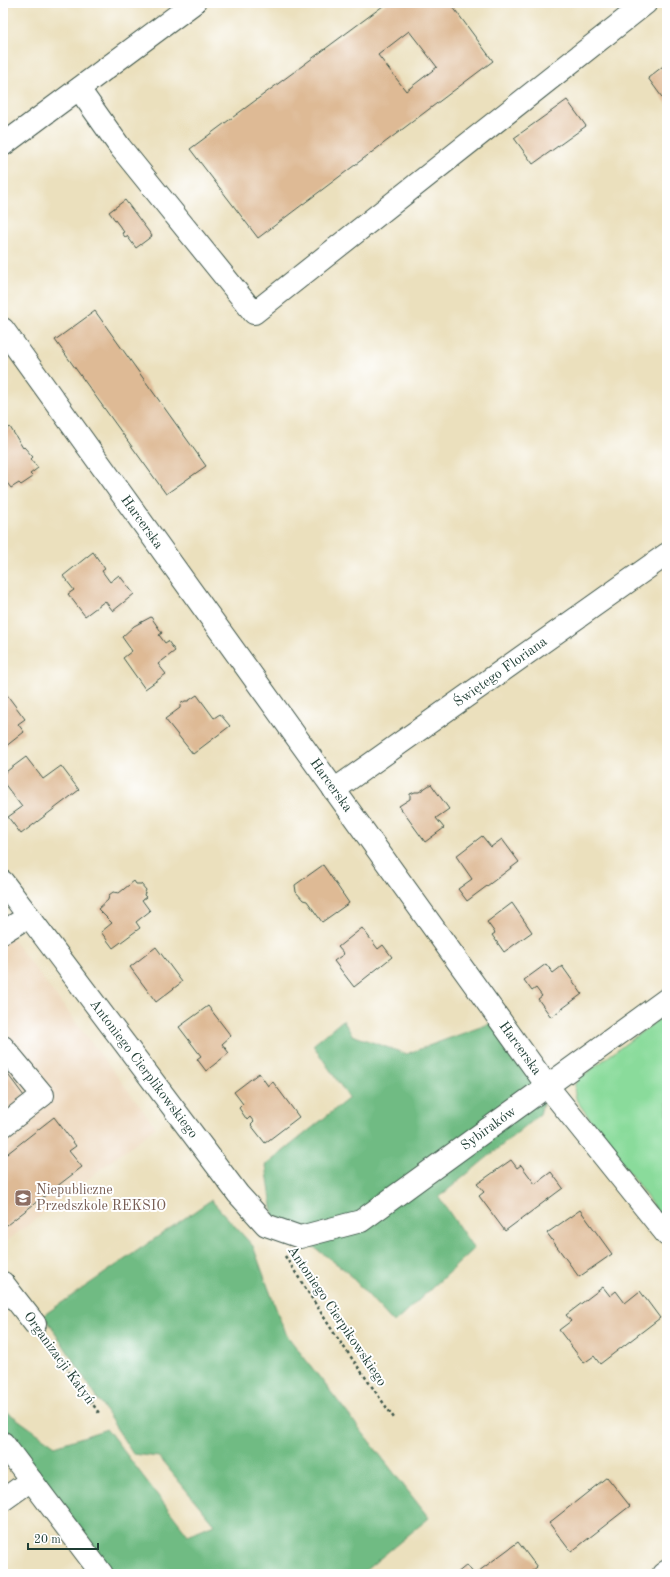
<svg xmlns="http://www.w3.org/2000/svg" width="670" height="1577" viewBox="0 0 670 1577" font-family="'Old Standard TT',serif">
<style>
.built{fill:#edd7bb}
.green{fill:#8adb9b;stroke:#548c68}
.forest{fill:#6fbb83;stroke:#477c5c}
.building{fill:#deba95;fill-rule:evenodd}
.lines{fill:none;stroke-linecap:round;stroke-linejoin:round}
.minor-casing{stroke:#3e5549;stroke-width:24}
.major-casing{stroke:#3e5549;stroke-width:24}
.path{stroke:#3e5549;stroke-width:2.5;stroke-dasharray:3 3;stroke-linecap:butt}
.minor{stroke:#fff;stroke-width:22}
.major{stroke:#fff;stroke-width:22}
.labels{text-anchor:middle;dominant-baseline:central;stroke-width:4;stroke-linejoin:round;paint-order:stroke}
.street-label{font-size:14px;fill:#1f3d34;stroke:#fff}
.education-label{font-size:14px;fill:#785e54;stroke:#fff;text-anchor:start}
</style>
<rect width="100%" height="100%" fill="#fff"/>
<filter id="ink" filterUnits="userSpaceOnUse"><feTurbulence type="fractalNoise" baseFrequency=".025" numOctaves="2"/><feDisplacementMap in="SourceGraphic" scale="8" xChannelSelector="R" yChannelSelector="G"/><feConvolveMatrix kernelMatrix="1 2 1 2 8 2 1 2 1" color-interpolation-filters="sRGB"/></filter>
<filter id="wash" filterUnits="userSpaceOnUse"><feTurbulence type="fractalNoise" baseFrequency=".012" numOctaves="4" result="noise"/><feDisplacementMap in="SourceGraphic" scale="16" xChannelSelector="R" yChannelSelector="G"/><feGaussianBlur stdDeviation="0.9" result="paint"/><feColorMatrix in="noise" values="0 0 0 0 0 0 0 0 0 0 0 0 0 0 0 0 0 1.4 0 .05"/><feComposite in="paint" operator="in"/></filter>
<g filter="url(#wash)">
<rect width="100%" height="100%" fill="#ebe0bd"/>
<!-- built -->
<path class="built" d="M3 927 156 1127 3 1244Z"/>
<!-- green -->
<path class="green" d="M667 1013V1225L577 1101C574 1092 573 1088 577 1080Z"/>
<!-- forest -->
<g class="forest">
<path d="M343 1020 352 1035 406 1054 500 1020 548 1087 540 1114 439 1197 474 1249 394 1323 345 1270 300 1237 275 1228 266 1165 349 1098 313 1045Z"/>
<path d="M211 1200 253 1246 285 1333 429 1518 361 1574H114L3 1427V1414L6 1411 55 1446 107 1429 188 1535 214 1524 159 1457 133 1454 44 1315Z"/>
</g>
<g id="blocks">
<!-- building -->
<g class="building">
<path d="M387 3H450L493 61 258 238 190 149ZM409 31 437 67 406 91 378 55Z"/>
<path d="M667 63V104L648 78Z"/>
<path d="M567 100 586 126 533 164 514 138Z"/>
<path d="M125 200 152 236 136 248 127 236 125 237 122 233 124 232 109 212Z"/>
<path d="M95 311 206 466 166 494 55 340Z"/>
<path d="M10 427 23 448 24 447 33 457 31 459 38 468 30 474 33 477 21 485 19 483 11 488 4 479 3 480V433Z"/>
<path d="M93 552 105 569 102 571 110 582 119 575 134 594 113 611 105 601 85 616 68 594 74 590 63 576Z"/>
<path d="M151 617 162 633 159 635 165 643 168 641 175 651 158 664 166 674 145 689 123 658 132 651 122 637 134 626Z"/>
<path d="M7 695 25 719 18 724 24 732 5 747 3 745V699Z"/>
<path d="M197 695 214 718 220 714 230 726 193 754 165 719 180 708V704L185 701H188Z"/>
<path d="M26 757 43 779 61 766 79 790 21 834 8 817 22 807 3 782V774Z"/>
<path d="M431 784 449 809 436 818 444 828 425 842 399 806 410 799V794L415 792H419Z"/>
<path d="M482 836 491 847 502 839 519 862 467 901 458 889 472 879 456 856Z"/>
<path d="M323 865 349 903 322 922 307 901 303 900 296 892 295 885Z"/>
<path d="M134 881 136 884H141L146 890 144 895 146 897 142 900 150 911 136 922 140 928 113 948 101 932 112 923 98 909 108 900 109 895 113 892 119 893Z"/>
<path d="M512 903 532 932 504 952 492 935 495 933 487 922Z"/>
<path d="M362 928 378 949 383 945 392 957 354 987 334 961 344 954 338 947Z"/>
<path d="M156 947 182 982 156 1002 130 967Z"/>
<path d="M546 964 553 973 562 966 582 994 551 1017 538 999 542 996 536 988 532 991 524 980Z"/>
<path d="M208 1006 231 1036 222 1044 229 1053 206 1071 197 1059 201 1056 179 1027Z"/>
<path d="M3 1068 27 1100 3 1118Z"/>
<path d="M259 1073 268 1086 273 1082 299 1117 265 1143 251 1125 254 1122 250 1117 247 1120 239 1108 243 1104 234 1092Z"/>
<path d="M54 1117 76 1146 69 1151 82 1167 3 1228V1157Z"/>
<path d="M511 1160 517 1168 521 1165 535 1184 551 1172 563 1188 505 1231 479 1196 484 1192 477 1184Z"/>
<path d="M580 1210 612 1254 579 1277 547 1233Z"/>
<path d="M603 1287 610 1296 616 1291 625 1303 640 1291 660 1318 600 1364 594 1356 584 1363 559 1330 571 1321 566 1315Z"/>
<path d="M607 1477 630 1506 571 1552 549 1523Z"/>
<path d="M518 1542 537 1567 528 1574H475Z"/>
<path d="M467 1565 474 1574H456Z"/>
</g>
</g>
</g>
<g filter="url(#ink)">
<use href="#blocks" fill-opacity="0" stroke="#3e5549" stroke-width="1"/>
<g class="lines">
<!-- minor casing -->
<g class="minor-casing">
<g id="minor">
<path d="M79 89 120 147 254 313 646 3"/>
<path d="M3 145 194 3"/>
<path id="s1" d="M3 329 548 1087 667 1235"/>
<path id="s2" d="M334 790 667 554"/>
<path id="s3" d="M3 882 238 1194 266 1225 300 1237 361 1221 667 999"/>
<path d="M3 932 29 916"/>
<path d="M3 1047 43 1095 3 1126"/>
<path d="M3 1283 35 1324"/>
<path d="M3 1500 31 1480"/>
<path d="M663 1574 667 1571"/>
</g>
</g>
<!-- major casing -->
<g class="major-casing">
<path id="major" d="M3 1443 102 1574"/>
</g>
<!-- path -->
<g class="path">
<path d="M285 1256 334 1333 394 1418"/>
<path d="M48 1342 99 1413"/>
</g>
<!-- minor -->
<use href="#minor" class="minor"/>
<!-- major -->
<use href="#major" class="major"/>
</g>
</g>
<!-- icons -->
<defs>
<g id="school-square" transform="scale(0.9)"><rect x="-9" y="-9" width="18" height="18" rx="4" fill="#8d6e63" stroke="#fff"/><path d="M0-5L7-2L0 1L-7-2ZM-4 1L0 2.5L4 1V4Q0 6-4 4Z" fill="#fff"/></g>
</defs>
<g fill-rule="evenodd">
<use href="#school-square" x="23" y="1198"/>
</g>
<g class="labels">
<!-- street labels -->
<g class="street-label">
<text stroke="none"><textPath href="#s1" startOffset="238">Harcerska</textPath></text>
<text stroke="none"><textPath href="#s2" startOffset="204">Świętego Floriana</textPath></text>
<text stroke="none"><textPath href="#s1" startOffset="562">Harcerska</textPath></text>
<text stroke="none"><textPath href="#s1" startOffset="886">Harcerska</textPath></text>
<text stroke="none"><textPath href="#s3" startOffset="234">Antoniego Cierplikowskiego</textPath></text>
<text stroke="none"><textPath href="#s3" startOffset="689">Sybiraków</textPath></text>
<text transform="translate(337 1316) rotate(56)">Antoniego Cierpikowskiego</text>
<text transform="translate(59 1358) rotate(54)">Organizacji Katyń</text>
</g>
<!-- education labels -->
<g class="education-label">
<text x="36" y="1190">Niepubliczne<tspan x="36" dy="16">Przedszkole REKSIO</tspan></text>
</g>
</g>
<!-- margin -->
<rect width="670" height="1577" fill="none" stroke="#fff" stroke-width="16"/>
<!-- scale -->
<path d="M28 1543v6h70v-6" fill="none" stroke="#1f3d34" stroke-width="2"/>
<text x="34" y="1543" font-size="12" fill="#1f3d34" stroke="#ffffff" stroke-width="3" paint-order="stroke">20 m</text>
</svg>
